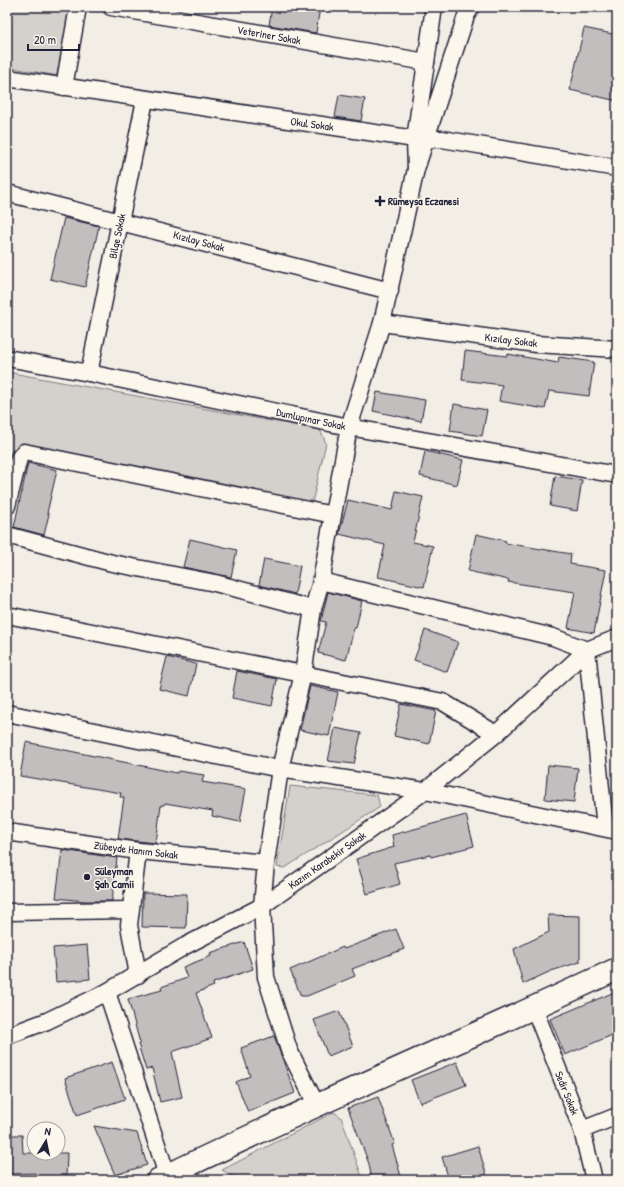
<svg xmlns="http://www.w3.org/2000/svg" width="624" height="1187" viewBox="0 0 624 1187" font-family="'Patrick Hand',sans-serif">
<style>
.green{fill:#d4d1cc;stroke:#7b7a84}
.building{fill:#c2bebe;stroke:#22223b}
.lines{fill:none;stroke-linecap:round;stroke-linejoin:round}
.street-casing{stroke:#22223b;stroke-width:19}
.secondary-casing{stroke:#22223b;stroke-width:25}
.street{stroke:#fbf7ec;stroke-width:16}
.secondary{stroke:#fbf7ec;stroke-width:22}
.poi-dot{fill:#22223b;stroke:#fbf7ec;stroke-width:1.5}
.labels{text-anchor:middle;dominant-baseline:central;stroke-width:3;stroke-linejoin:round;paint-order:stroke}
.street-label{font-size:11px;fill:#22223b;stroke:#fbf7ec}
.poi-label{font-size:11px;font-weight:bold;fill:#22223b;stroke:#fbf7ec;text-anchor:start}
</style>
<rect width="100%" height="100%" fill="#f2eee5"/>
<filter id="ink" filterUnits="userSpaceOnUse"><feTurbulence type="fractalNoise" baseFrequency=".025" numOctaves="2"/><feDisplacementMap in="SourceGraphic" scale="8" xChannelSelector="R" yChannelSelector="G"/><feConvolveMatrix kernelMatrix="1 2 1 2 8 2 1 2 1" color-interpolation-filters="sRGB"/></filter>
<g filter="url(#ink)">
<!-- green -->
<g class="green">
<path d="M7 7H69L59 76 7 67Z"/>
<path d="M7 372 320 430 326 443 312 503 23 443 12 450 7 470Z"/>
<path d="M290 786 377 795 380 807 285 868 277 867Z"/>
<path d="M334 1112 341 1117 363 1180H247L230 1175 222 1170Z"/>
</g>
<!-- building -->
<g class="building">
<path d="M272 7H320L316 33 269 25Z"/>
<path d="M584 28 617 35V101L570 90Z"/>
<path d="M339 95 365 99 361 121 335 117Z"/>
<path d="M64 218 99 226 85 287 50 279Z"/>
<path d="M465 351 507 356 508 354 558 363 559 357 594 362 589 396 549 391 545 409 499 401 502 385 462 380Z"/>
<path d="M377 392 425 400 421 421 373 411Z"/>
<path d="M454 404 487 410 482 436 450 431Z"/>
<path d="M425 451 463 460 457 485 420 476Z"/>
<path d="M28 463 57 470 47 513 49 514 44 535 14 527Z"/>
<path d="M555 476 582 480 577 511 550 506Z"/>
<path d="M396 491 423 497 413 542 433 546 424 587 378 577 385 545 339 534 348 500 392 510Z"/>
<path d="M476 534 506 541 505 543 571 554 570 564 606 570 594 633 568 628 575 592 508 582 509 580 468 571Z"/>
<path d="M190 539 237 550 231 577 183 567Z"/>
<path d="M264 559 300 566 295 594 259 585Z"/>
<path d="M328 592 362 601 356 628H354L346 660 318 653 326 622 321 621Z"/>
<path d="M425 630 458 642 447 672 414 660Z"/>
<path d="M167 657 196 664 189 696 159 689Z"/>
<path d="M237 671 277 679 272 706 232 698Z"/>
<path d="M310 686 338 692 329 736 300 730Z"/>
<path d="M401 704 436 711 429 744 394 736Z"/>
<path d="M335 728 361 733 354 764 328 761Z"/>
<path d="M26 742 177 773 178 771 204 775 202 782 246 789 240 822 212 816 213 811 165 803 164 805H161L156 843 118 839 124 797H120L121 793 20 776Z"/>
<path d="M548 765 578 768 574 802 545 799Z"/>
<path d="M466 815 474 846 431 857 430 855 394 863 400 884 367 894 356 859 394 847 392 835Z"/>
<path d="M62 850 117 858 112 901H85L56 898Z"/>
<path d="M143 893 187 894 186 928 142 927Z"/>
<path d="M548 915 580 916V962L551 971 523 984 514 949 549 932Z"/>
<path d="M396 929 404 949 352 969 355 976 307 996H301L290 970 343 947 344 949Z"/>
<path d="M244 942 253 969 213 983 214 986 196 993 212 1038 172 1052 182 1097 160 1102 152 1068 146 1070 138 1044 140 1043 128 999 162 990 161 987 187 978 183 967 211 956 210 953Z"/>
<path d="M87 945 90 979 56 982 53 948Z"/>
<path d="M617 991V1033L565 1055 550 1019Z"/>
<path d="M339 1011 353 1046 328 1056 314 1020Z"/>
<path d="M274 1036 295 1093 248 1112 236 1082 250 1076 241 1048Z"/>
<path d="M112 1062 125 1099 77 1115 65 1078Z"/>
<path d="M457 1062 466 1085 420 1103 411 1080Z"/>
<path d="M378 1097 395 1144 392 1145 402 1180H372L369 1164 348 1108Z"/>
<path d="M94 1126 137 1133 147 1165 115 1175Z"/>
<path d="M7 1135H22L23 1153H67L66 1180H35V1173L7 1174Z"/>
<path d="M478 1146 488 1180H449L442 1157Z"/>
</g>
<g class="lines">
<!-- street casing -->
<g class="street-casing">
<g id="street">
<path d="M111 7 426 62"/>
<path d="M434 7 415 139 416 169 466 16 471 7"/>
<path d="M7 78 415 139H442L617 168"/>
<path d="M64 87 78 7"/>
<path d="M7 193 390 291"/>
<path d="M382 323 536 344 617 349"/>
<path d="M7 358 89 373 349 427 617 475"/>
<path d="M89 373 145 100"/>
<path d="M7 506 19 458 24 452 333 515"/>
<path d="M7 535 112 563 215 583 313 609"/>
<path d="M321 581 553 637 587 650 605 828"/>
<path d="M7 615 443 702 496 734"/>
<path d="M7 713 280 769 425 791 617 831"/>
<path d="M7 832 138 851 266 863"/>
<path d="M138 851 129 925 138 975"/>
<path d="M7 912 129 910"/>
<path d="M107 992 167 1175"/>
<path d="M534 1008 582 1130 594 1180"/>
<path d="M7 1036 47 1021 107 992 185 946 262 906 425 791 496 734 587 650 617 638"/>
<path d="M316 1104 289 1050 266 977 262 906 266 863 280 769 303 674 313 609 321 581 349 427 382 323 416 169"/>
<path d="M582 1130 617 1116"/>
</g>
</g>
<!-- secondary casing -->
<g class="secondary-casing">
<path id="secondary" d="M158 1180C309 1106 464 1041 617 969"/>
</g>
<!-- street -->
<use href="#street" class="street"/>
<!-- secondary -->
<use href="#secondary" class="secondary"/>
</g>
</g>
<!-- markers -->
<g class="poi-dot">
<path d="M378 195h4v4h4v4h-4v4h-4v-4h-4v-4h4z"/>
<circle cx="87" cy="877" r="4"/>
</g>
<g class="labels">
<!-- street labels -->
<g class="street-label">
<text transform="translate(269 35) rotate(10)">Veteriner Sokak</text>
<text transform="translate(312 124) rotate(8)">Okul Sokak</text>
<text transform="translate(117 236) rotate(-78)">Bilge Sokak</text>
<text transform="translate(199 241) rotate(15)">Kızılay Sokak</text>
<text transform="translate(511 340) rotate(7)">Kızılay Sokak</text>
<text transform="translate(311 419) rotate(12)">Dumlupınar Sokak</text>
<text transform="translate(136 850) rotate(7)">Zübeyde Hanım Sokak</text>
<text transform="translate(327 860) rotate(-35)">Kazım Karabekir Sokak</text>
<text transform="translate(567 1093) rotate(68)">Sedir Sokak</text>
</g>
<!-- poi labels -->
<g class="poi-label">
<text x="388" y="201">Rümeysa Eczanesi</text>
<text x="95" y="871">Süleyman<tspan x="95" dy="13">Şah Camii</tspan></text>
</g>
</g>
<!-- margin -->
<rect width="624" height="1187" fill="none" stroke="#fbf7ec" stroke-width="24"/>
<rect x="12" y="12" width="600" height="1163" fill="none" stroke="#22223b" stroke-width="1.5" filter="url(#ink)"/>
<!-- north arrow -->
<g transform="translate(46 1141) rotate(10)"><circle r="19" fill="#fbf7ec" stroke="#a4a2a5"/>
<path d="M0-3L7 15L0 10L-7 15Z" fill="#22223b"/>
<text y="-6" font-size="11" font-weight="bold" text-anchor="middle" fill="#22223b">N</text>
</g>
<!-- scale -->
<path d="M28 44v6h51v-6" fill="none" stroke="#22223b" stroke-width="2"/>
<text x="34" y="44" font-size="12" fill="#22223b" stroke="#fbf7ec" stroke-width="3" paint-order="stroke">20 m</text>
</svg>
